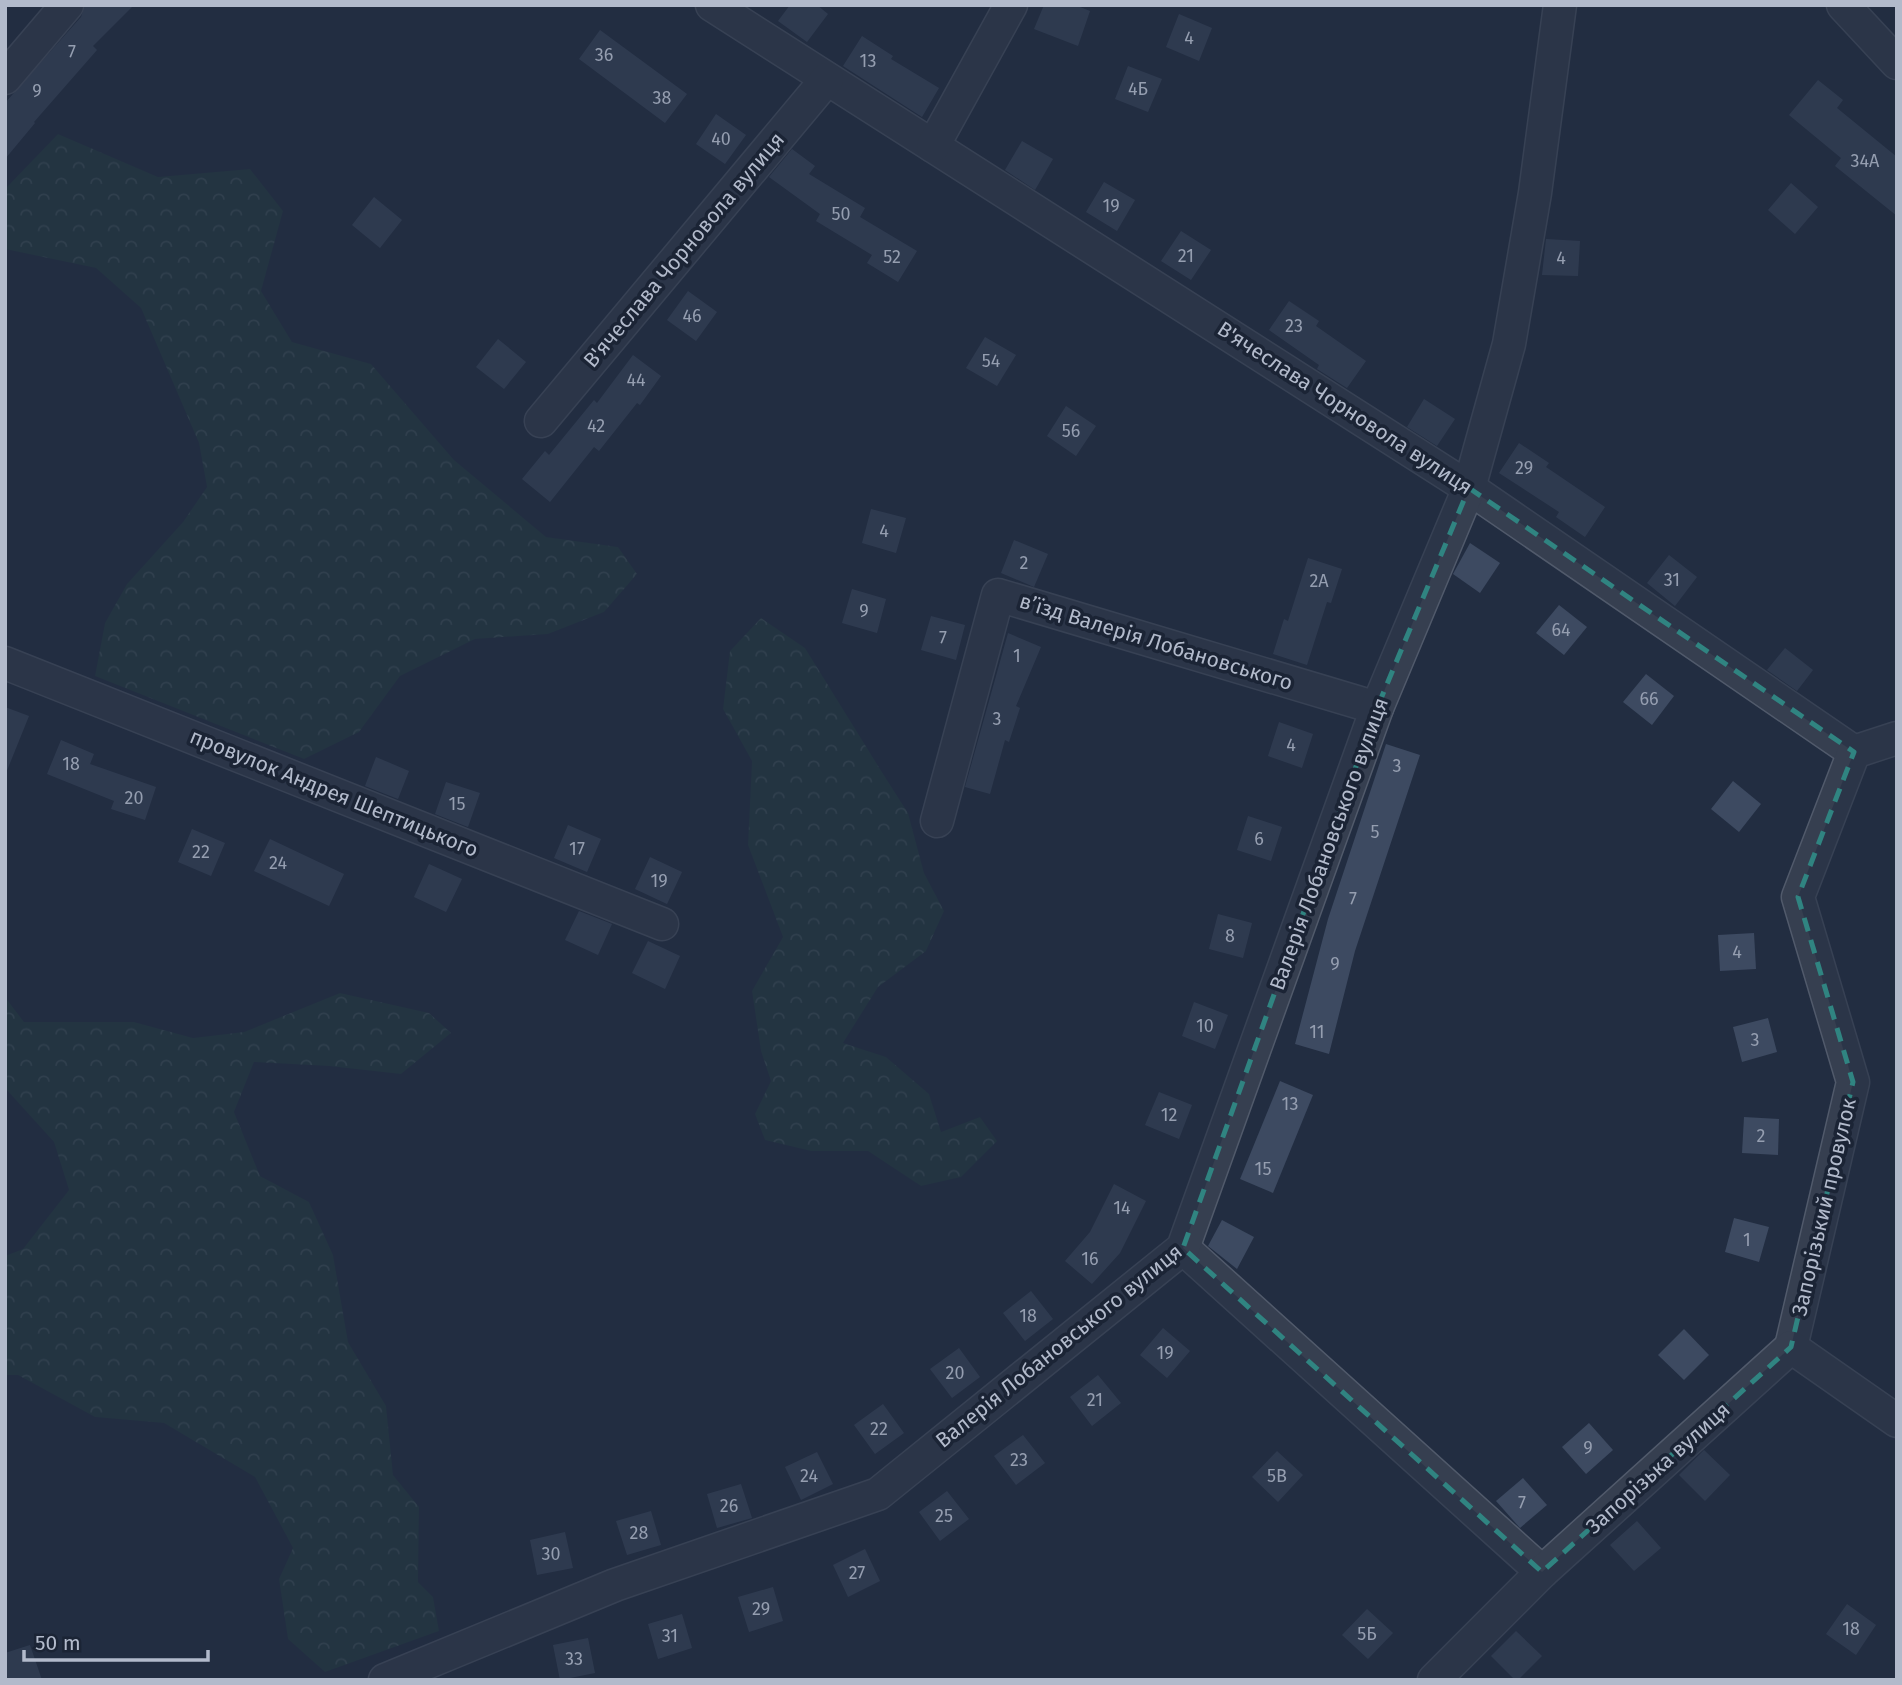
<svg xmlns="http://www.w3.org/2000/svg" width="1902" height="1685" viewBox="0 0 1902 1685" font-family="'Fira Sans',sans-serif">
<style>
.forest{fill:url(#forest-crowns)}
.building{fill:#3d4a61}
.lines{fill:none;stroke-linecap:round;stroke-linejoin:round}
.minor-casing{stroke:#515a6b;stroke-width:35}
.minor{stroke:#363f50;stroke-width:32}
.marked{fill:none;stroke:#308481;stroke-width:5;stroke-dasharray:14 9;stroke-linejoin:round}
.labels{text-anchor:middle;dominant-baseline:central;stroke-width:7;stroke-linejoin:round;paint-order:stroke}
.number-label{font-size:18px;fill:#959eb0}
.street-label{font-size:21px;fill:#b2bacb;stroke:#1b2435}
</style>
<defs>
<pattern id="forest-crowns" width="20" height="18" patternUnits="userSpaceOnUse" patternTransform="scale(1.75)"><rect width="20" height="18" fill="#243c42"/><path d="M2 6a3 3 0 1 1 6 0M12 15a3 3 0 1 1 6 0" fill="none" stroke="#41565c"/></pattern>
</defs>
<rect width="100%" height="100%" fill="#222d41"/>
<!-- forest -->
<g class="forest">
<path d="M58 134 158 177 250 169 283 211 261 291 292 342 371 364 454 460 546 537 618 547 637 574 604 612 548 634 475 639 400 676 359 732 304 759 95 676 105 623 127 584 183 522 207 487 199 443 141 308 96 268 5 249V189Z"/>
<path d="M761 618 805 648 880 769 908 813 924 873 944 911 926 951 878 987 843 1043 886 1057 929 1094 941 1132 980 1117 997 1141 961 1177 921 1186 868 1151H811L765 1140 755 1114 771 1081 761 1051 752 991 783 937 748 845 752 761 723 709 730 651Z"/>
<path d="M340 993 429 1013 451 1033 401 1074 329 1066 254 1062 234 1112 260 1176 309 1202 333 1255 348 1342 386 1406 393 1475 419 1507 418 1582 433 1597 439 1631 325 1672 288 1639 279 1579 293 1548 255 1477 164 1423 95 1417 18 1375H5V1256L23 1249 69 1190 54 1142 5 1088V997L24 1022H134L193 1038 244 1032Z"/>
</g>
<!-- building -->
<g class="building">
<path d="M85 5H134L93 46 97 50 34 122 35 123 5 159V103L81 17Z"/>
<path d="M790 5H817L828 14 807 42 778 21Z"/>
<path d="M1044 5H1075L1090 11 1078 46 1034 29Z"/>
<path d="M1179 14 1212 28 1199 61 1166 47Z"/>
<path d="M600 30 687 94 665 123 579 59Z"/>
<path d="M862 36 893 56 891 59 939 88 922 117 843 66Z"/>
<path d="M1128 66 1162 79 1148 112 1115 99Z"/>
<path d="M1818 80 1843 100 1837 108 1897 157V216L1835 166 1841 158 1789 115Z"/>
<path d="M716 114 746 135 725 164 696 144Z"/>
<path d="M1022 141 1053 159 1035 190 1005 170Z"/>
<path d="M792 149 815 166 809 174 865 208 860 217 917 251 898 282 867 263 872 255 816 221 820 214 769 177Z"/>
<path d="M1104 182 1135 200 1117 231 1086 212Z"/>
<path d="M1791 183 1818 207 1795 234 1768 210Z"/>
<path d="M374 197 402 220 380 248 352 225Z"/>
<path d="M1181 231 1211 250 1191 280 1161 261Z"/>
<path d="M1546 239 1580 241 1578 276 1542 275Z"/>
<path d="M688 291 717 312 696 341 667 320Z"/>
<path d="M1289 301 1319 321 1316 326 1366 361 1347 388 1317 369 1319 365 1269 330Z"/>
<path d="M985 337 1016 355 997 386 966 368Z"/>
<path d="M498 339 526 362 504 389 476 367Z"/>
<path d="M633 355 661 376 640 405 637 403 599 451 594 447 550 502 522 479 545 451 549 455 594 400 597 403Z"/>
<path d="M1424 399 1455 419 1437 446 1407 427Z"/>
<path d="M1066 406 1096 426 1076 456 1047 436Z"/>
<path d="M1519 443 1549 463 1546 467 1605 507 1585 537 1556 517 1559 512 1499 473Z"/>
<path d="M871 509 906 518 896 553 862 543Z"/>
<path d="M1014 540 1048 554 1034 587 1001 573Z"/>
<path d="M1470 543 1500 563 1480 593 1453 574Z"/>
<path d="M1669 555 1697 577 1675 606 1647 583Z"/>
<path d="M1308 558 1342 569 1331 603 1327 602 1307 665 1273 654 1284 619 1288 621Z"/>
<path d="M852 589 886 599 877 633 842 623Z"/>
<path d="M1559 605 1587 627 1564 655 1536 633Z"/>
<path d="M931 616 965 625 956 660 921 650Z"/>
<path d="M1008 633 1041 647 1016 706 1020 708 1009 742 1005 740 990 794 965 787Z"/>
<path d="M1785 648 1813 670 1797 691 1767 670Z"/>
<path d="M1646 674 1674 696 1652 725 1623 702Z"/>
<path d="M5 707 29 716 6 773H5Z"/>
<path d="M1279 722 1313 734 1302 768 1268 756Z"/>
<path d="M61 740 94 754 90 764 156 787 145 820 111 809 114 801 47 774Z"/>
<path d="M1386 744 1420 755 1355 951 1329 1054 1295 1044 1328 919Z"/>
<path d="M376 757 409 771 398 799 365 786Z"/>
<path d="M1733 781 1761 804 1739 832 1711 809Z"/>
<path d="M446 782 480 793 468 827 435 814Z"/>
<path d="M1248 816 1282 827 1271 861 1237 850Z"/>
<path d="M568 825 601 839 587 872 554 858Z"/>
<path d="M192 829 225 843 211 876 178 862Z"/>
<path d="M270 839 344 874 329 906 254 871Z"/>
<path d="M650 857 682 872 667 904 635 889Z"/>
<path d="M429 864 462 879 446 912 414 897Z"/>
<path d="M579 911 612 924 598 955 565 940Z"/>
<path d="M1218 914 1252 923 1243 958 1209 949Z"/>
<path d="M1754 933 1756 969 1720 971 1718 935Z"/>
<path d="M648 941 680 956 665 989 632 973Z"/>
<path d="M1194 1002 1228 1015 1215 1049 1182 1036Z"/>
<path d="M1768 1018 1777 1052 1742 1062 1733 1027Z"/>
<path d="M1280 1081 1313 1095 1273 1193 1240 1179Z"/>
<path d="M1159 1092 1192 1105 1179 1139 1145 1125Z"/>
<path d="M1744 1117 1779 1119 1778 1155 1742 1153Z"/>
<path d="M1114 1184 1146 1201 1120 1253 1092 1284 1065 1261 1090 1232Z"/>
<path d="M1734 1218 1769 1227 1759 1262 1725 1252Z"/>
<path d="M1222 1220 1254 1237 1237 1269 1208 1246Z"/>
<path d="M1031 1291 1053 1319 1025 1341 1003 1313Z"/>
<path d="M1163 1328 1190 1351 1167 1378 1140 1355Z"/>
<path d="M1684 1329 1709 1355 1684 1380 1658 1355Z"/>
<path d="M959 1348 980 1377 952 1398 930 1369Z"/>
<path d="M1098 1375 1121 1403 1092 1426 1070 1397Z"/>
<path d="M883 1404 904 1433 875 1454 854 1425Z"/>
<path d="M1589 1423 1613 1450 1586 1474 1562 1447Z"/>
<path d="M1023 1435 1045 1463 1016 1485 994 1456Z"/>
<path d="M1704 1450 1730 1475 1705 1501 1679 1475Z"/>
<path d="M1277 1451 1303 1475 1278 1502 1252 1477Z"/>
<path d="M817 1452 833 1484 801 1500 785 1467Z"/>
<path d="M1523 1478 1547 1505 1520 1528 1496 1501Z"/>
<path d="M741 1484 752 1518 717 1528 707 1494Z"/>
<path d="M947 1491 969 1519 940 1541 919 1512Z"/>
<path d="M651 1511 661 1545 627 1555 616 1521Z"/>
<path d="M1637 1521 1661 1548 1634 1571 1610 1545Z"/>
<path d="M565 1532 573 1568 537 1575 530 1540Z"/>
<path d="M865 1549 880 1581 848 1597 833 1565Z"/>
<path d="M773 1587 783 1621 749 1632 738 1597Z"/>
<path d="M1847 1604 1876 1625 1856 1655 1826 1634Z"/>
<path d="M1367 1609 1393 1633 1368 1659 1342 1635Z"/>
<path d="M682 1614 692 1648 658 1659 648 1624Z"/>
<path d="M1516 1631 1542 1656 1518 1680H1515L1491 1656Z"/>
<path d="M588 1638 595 1673 560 1680 553 1645Z"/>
<path d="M30 1645 42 1680H5V1653Z"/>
</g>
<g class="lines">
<!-- minor casing -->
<g class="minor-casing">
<g id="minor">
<path d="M712 5 1469 488 1854 752"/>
<path d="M1843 5 1897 63"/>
<path d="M5 78 67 5"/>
<path d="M933 146 1011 5"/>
<path d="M541 421 827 79"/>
<path d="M5 663 662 924"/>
<path d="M937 821 998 595 1377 708"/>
<path d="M1183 1248 1542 1572"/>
<path d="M1791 1347 1853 1082 1798 897 1854 752 1897 738"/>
<path d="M385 1680 615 1585 878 1494 1183 1248 1377 708 1469 488 1509 344 1535 193 1560 5"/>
<path d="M1434 1680 1542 1572 1791 1347 1897 1421"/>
</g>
</g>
<!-- minor -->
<use href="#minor" class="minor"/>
</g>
<!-- marked area -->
<path d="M0 0H1902V1685H0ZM1469 488 1854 752 1798 897 1853 1082 1791 1347 1542 1572 1183 1248 1377 708Z" fill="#222d41" fill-opacity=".55" fill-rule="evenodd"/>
<path class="marked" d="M1469 488 1854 752 1798 897 1853 1082 1791 1347 1542 1572 1183 1248 1377 708Z"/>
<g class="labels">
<!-- number labels -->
<g class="number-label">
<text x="1189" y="38">4</text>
<text x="72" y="52">7</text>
<text x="604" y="55">36</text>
<text x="868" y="61">13</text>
<text x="1138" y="89">4Б</text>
<text x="37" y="91">9</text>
<text x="662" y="98">38</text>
<text x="721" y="139">40</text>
<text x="1865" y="161">34А</text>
<text x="1111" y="206">19</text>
<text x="841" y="214">50</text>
<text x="1186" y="256">21</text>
<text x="892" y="257">52</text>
<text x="1561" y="258">4</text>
<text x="692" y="316">46</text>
<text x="1294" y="326">23</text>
<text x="991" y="361">54</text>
<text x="636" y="380">44</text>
<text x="596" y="426">42</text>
<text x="1071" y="431">56</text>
<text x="1524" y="468">29</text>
<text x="884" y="531">4</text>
<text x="1024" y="563">2</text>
<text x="1672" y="580">31</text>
<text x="1319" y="581">2А</text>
<text x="864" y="611">9</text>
<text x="1561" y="630">64</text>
<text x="943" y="638">7</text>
<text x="1017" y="656">1</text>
<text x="1649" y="699">66</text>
<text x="997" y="719">3</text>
<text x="1291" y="745">4</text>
<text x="71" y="764">18</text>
<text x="1397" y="766">3</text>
<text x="134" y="798">20</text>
<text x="457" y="804">15</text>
<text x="1375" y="832">5</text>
<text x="1259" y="839">6</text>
<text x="577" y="849">17</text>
<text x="201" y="852">22</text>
<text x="278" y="863">24</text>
<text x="659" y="881">19</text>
<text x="1353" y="899">7</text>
<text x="1230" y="936">8</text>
<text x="1737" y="952">4</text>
<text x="1335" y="964">9</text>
<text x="1205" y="1026">10</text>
<text x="1317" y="1032">11</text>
<text x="1755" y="1040">3</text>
<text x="1290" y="1104">13</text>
<text x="1169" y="1115">12</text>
<text x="1761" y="1136">2</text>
<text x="1263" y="1169">15</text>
<text x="1122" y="1208">14</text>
<text x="1747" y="1240">1</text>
<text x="1090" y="1259">16</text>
<text x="1028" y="1316">18</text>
<text x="1165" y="1353">19</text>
<text x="955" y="1373">20</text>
<text x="1095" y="1400">21</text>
<text x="879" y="1429">22</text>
<text x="1588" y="1448">9</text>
<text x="1019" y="1460">23</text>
<text x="809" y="1476">24</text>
<text x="1277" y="1476">5В</text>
<text x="1522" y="1503">7</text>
<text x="729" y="1506">26</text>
<text x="944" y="1516">25</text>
<text x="639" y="1533">28</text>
<text x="551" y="1554">30</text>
<text x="857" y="1573">27</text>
<text x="761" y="1609">29</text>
<text x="1851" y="1629">18</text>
<text x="1367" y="1634">5Б</text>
<text x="670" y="1636">31</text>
<text x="574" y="1659">33</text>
</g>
<!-- street labels -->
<g class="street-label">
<text transform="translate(684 250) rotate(-50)">В'ячеслава Чорновола вулиця</text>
<text transform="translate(1345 408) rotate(33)">В'ячеслава Чорновола вулиця</text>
<text transform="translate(1156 642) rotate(17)">в’їзд Валерія Лобановського</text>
<text transform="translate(334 793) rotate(22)">провулок Андрея Шептицького</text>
<text transform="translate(1329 844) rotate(-70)">Валерія Лобановського вулиця</text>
<text transform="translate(1824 1207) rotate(-77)">Запорізький провулок</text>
<text transform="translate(1059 1346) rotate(-39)">Валерія Лобановського вулиця</text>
<text transform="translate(1658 1468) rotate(-42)">Запорізька вулиця</text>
</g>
</g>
<!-- border -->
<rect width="1902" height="1685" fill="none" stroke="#b2bacb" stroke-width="14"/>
<!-- scale -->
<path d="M24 1650v10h184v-10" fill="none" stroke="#b2bacb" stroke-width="3.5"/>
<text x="35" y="1650" font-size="21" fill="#b2bacb" stroke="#1b2435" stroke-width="5" paint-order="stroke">50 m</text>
</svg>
